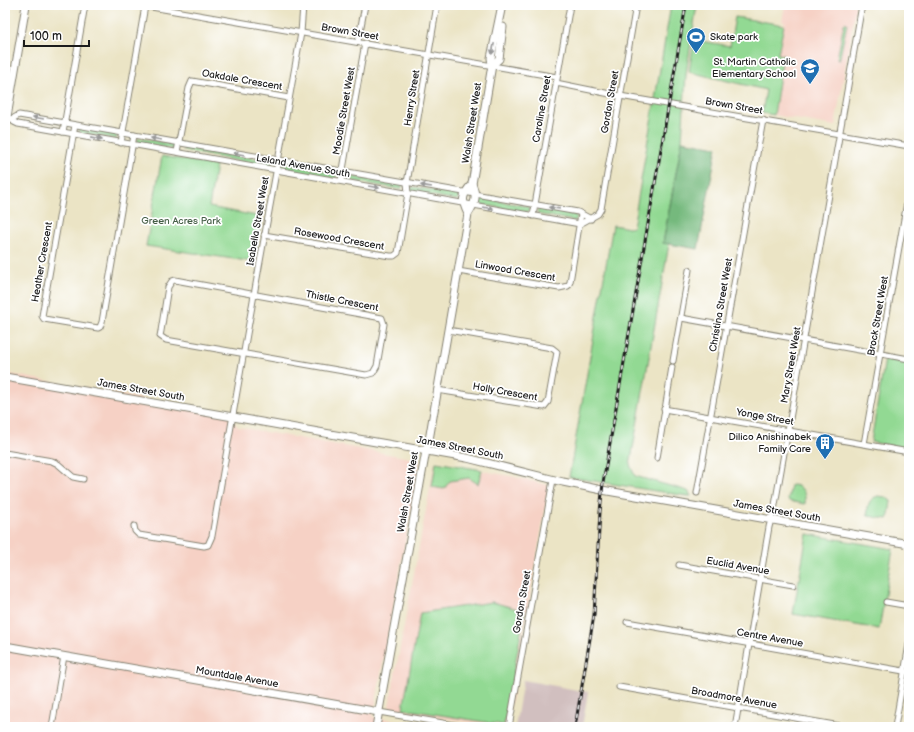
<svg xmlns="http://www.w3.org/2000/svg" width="914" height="732" viewBox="0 0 914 732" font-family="'Balsamiq Sans',sans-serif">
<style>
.built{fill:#f6d1c5}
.industrial{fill:#d1bfbf}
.green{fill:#92d993;stroke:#577a58}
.forest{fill:#75b97d;stroke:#486a4c}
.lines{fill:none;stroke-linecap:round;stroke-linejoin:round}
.street-casing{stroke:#848070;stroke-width:7}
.secondary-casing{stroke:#848070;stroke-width:9}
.street{stroke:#fff;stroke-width:5}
.secondary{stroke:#fff;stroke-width:7}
.rail-casing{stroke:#1c1c1c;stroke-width:3}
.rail{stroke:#fff;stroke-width:1.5;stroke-dasharray:4.5;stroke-linecap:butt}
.oneway{fill:#999}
.labels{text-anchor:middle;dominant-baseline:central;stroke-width:3.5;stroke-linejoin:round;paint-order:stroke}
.street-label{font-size:10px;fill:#1c1c1c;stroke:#fff}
.poi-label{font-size:10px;fill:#1c1c1c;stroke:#fff;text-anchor:end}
.park-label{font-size:10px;fill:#455e46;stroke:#fff}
</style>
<rect width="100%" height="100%" fill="#fff"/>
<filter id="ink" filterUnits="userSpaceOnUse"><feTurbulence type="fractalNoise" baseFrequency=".025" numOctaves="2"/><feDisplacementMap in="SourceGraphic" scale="8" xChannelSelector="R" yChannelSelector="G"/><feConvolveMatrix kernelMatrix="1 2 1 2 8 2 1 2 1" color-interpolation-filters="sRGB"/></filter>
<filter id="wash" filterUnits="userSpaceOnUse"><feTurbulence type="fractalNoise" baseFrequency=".012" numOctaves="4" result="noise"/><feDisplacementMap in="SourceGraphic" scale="16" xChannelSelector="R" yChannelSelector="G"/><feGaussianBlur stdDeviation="0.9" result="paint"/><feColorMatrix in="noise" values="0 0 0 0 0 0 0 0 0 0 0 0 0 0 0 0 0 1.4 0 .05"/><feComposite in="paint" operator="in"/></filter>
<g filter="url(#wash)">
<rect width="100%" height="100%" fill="#ebe4c5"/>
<!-- built -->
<g class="built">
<path d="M785 5H856L835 126 774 115 783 56 778 55 785 22 782 21Z"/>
<path d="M5 373 227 415 238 427 416 459 420 461 373 717 440 727H5Z"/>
<path d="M435 462 510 476 548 485 549 487 507 725 505 727H495L391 709 389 706Z"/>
</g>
<!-- industrial -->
<path class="industrial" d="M523 680 588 692 582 727H515Z"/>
<!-- green -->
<g class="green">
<path d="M671 5H697L686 74 682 141 663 243 669 244 630 465 635 476 688 491 691 496H687L569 477 613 225 629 228 633 227Z"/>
<path d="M735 17 784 25 778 54 783 55 774 115 762 113 766 90 689 72 694 40 730 46Z"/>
<path d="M846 22 847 24 839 61 837 59 844 24Z"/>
<path d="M79 128 116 134 117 137 116 139 81 133 78 130Z"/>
<path d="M139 138 173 144 174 148 173 149 140 143H138L137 141Z"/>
<path d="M185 147 270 161 272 164 271 167 184 151 183 149Z"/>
<path d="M162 156 216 165 209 207 262 217 254 262 146 246Z"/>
<path d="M283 164 335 173 337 176 334 178 282 169 281 166Z"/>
<path d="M348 176 400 184 402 185V188L399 189 348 180 346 177Z"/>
<path d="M412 187 458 194 460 197 457 200 413 192 411 191Z"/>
<path d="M481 198 526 206 529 208V211L525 212 479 204 478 200Z"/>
<path d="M540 208 575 215 577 218 575 221 538 214 537 211Z"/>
<path d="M885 359 909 363V449L871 442Z"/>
<path d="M436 462 482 470 478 484 469 478 450 481 444 489 432 487Z"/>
<path d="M791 485C803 485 806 493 805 504L789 501 788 500Z"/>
<path d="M878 496 885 497 891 501 889 515 887 519 868 516C867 507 868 499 878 496Z"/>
<path d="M807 534 893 549 879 629 793 614Z"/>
<path d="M492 602 525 611 504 725 403 709 420 613Z"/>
</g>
<!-- forest -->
<path class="forest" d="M682 141 717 147 698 249 663 243Z"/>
</g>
<g filter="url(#ink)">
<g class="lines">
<!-- street casing -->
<g class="street-casing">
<g id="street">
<path d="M140 5 557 77"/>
<path d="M358 42 365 5"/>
<path d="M556 83 620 96 909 146"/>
<path d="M7 118 12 119 14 122 18 124 580 224 598 214 601 209 636 5"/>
<path d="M12 119 19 115 578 212 591 219"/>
<path d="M75 125 42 316 44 319 98 328 100 327 102 322 134 135"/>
<path d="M63 132 85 5"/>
<path d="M121 143 145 6"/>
<path d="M177 152 189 88 192 81 289 98"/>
<path d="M341 181 365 43"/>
<path d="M533 216 570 5"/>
<path d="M264 235 390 256H394L398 253 408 193 407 183 437 5"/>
<path d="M458 271 559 288 568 286 570 282 581 214"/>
<path d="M175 280 382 318 384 324 377 366 373 373 366 375 166 340 160 336 161 331 168 287 172 281Z"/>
<path d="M681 318 909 359"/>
<path d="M673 361 689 270"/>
<path d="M437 390 544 407 548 402 557 352 552 348 448 330"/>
<path d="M664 409 909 452"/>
<path d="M864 444 909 191"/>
<path d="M5 453 52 461 58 464 73 477 83 479"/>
<path d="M657 458 672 367"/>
<path d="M697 493 763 120"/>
<path d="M134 526 135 531 139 535 204 546 208 545 212 536 247 334 301 33 303 5"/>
<path d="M679 565 793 585"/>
<path d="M886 602 909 606"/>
<path d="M627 622 909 672"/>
<path d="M619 687 846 727"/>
<path d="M379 712 466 727"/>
<path d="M52 727 64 656"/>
<path d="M509 727 553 480"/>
<path d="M735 727 769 527 775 505 862 5"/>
<path d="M895 727 909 644"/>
</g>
</g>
<!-- secondary casing -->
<g class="secondary-casing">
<g id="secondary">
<path d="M492 65 499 59 503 27"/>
<path d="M5 129 26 5"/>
<path d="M472 184 492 65 491 58 502 5"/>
<path d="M5 377 467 458 563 482 602 490 909 544"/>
<path d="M5 646 379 712"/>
<path d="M376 727 426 451 429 440 468 214C476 202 477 197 472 184 462 195 461 200 468 214"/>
</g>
</g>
<!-- street -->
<use href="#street" class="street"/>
<!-- secondary -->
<use href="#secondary" class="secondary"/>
<!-- rail casing -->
<g class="rail-casing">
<path id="rail" d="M575 727 594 615 600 512 603 483 686 5"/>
</g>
<!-- rail -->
<use href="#rail" class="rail"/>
</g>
<!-- one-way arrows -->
<defs><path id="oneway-solid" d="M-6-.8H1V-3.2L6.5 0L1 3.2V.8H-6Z"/></defs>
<g class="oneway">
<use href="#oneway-solid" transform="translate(493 49) rotate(102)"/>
<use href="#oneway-solid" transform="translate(38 118) rotate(-170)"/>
<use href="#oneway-solid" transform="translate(97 138) rotate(11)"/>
<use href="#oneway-solid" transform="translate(156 139) rotate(-170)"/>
<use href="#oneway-solid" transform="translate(239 154) rotate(-170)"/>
<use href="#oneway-solid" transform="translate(426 186) rotate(-171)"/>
<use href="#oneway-solid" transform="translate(374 187) rotate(10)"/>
<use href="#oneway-solid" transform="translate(488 208) rotate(10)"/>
<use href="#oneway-solid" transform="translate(554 208) rotate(-171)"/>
</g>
</g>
<!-- icons -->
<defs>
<g id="stadium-pin" transform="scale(1)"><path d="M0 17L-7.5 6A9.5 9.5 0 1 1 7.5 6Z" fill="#1f6fb2" stroke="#fff"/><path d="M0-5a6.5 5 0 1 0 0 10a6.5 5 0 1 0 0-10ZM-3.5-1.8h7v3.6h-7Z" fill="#fff"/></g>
<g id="school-pin" transform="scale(1)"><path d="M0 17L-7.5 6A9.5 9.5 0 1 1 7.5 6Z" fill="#1f6fb2" stroke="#fff"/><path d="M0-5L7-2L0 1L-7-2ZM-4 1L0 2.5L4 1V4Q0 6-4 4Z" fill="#fff"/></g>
<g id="building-pin" transform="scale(1)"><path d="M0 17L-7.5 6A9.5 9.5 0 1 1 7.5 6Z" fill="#1f6fb2" stroke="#fff"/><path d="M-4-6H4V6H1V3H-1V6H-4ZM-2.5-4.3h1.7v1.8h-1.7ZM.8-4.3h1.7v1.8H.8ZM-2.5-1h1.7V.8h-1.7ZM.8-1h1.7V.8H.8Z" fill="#fff"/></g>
</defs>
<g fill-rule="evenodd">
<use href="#stadium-pin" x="696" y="37"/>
<use href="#school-pin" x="810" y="68"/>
<use href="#building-pin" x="825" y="443"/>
</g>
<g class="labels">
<!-- street labels -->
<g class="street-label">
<text transform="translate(350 32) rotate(10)">Brown Street</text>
<text transform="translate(242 80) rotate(10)">Oakdale Crescent</text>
<text transform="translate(412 98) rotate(-81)">Henry Street</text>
<text transform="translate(610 102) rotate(-80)">Gordon Street</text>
<text transform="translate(734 106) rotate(10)">Brown Street</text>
<text transform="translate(542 109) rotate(-80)">Caroline Street</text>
<text transform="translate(344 111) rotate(-80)">Moodie Street West</text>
<text transform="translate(472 123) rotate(-81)">Walsh Street West</text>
<text transform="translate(303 166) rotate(10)">Leland Avenue South</text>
<text transform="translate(258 221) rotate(-80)">Isabella Street West</text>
<text transform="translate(339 239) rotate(10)">Rosewood Crescent</text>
<text transform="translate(42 262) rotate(-80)">Heather Crescent</text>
<text transform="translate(515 271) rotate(10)">Linwood Crescent</text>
<text transform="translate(342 301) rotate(11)">Thistle Crescent</text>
<text transform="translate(721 305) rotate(-80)">Christina Street West</text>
<text transform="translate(878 316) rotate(-80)">Brock Street West</text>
<text transform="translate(791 365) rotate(-80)">Mary Street West</text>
<text transform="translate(141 390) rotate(10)">James Street South</text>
<text transform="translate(505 392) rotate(10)">Holly Crescent</text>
<text transform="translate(765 417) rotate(10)">Yonge Street</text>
<text transform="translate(460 448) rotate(11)">James Street South</text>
<text transform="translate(408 492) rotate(-80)">Walsh Street West</text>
<text transform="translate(777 511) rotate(10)">James Street South</text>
<text transform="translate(738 566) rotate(10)">Euclid Avenue</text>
<text transform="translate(522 602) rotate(-80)">Gordon Street</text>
<text transform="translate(770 638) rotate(10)">Centre Avenue</text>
<text transform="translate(237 677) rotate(10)">Mountdale Avenue</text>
<text transform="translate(734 698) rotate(10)">Broadmore Avenue</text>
</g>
<!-- poi labels -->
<g class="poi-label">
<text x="710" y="37" text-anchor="start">Skate park</text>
<text x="796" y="62">St. Martin Catholic<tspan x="796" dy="12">Elementary School</tspan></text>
<text x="811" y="437">Dilico Anishinabek<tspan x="811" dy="12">Family Care</tspan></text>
</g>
<!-- park labels -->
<g class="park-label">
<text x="181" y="221">Green Acres Park</text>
</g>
</g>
<!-- margin -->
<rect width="914" height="732" fill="none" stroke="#fff" stroke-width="20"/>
<!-- scale -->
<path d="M24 40v6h65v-6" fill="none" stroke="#1c1c1c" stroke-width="2"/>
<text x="30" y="40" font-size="12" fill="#1c1c1c" stroke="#ffffff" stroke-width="3" paint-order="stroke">100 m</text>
</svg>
